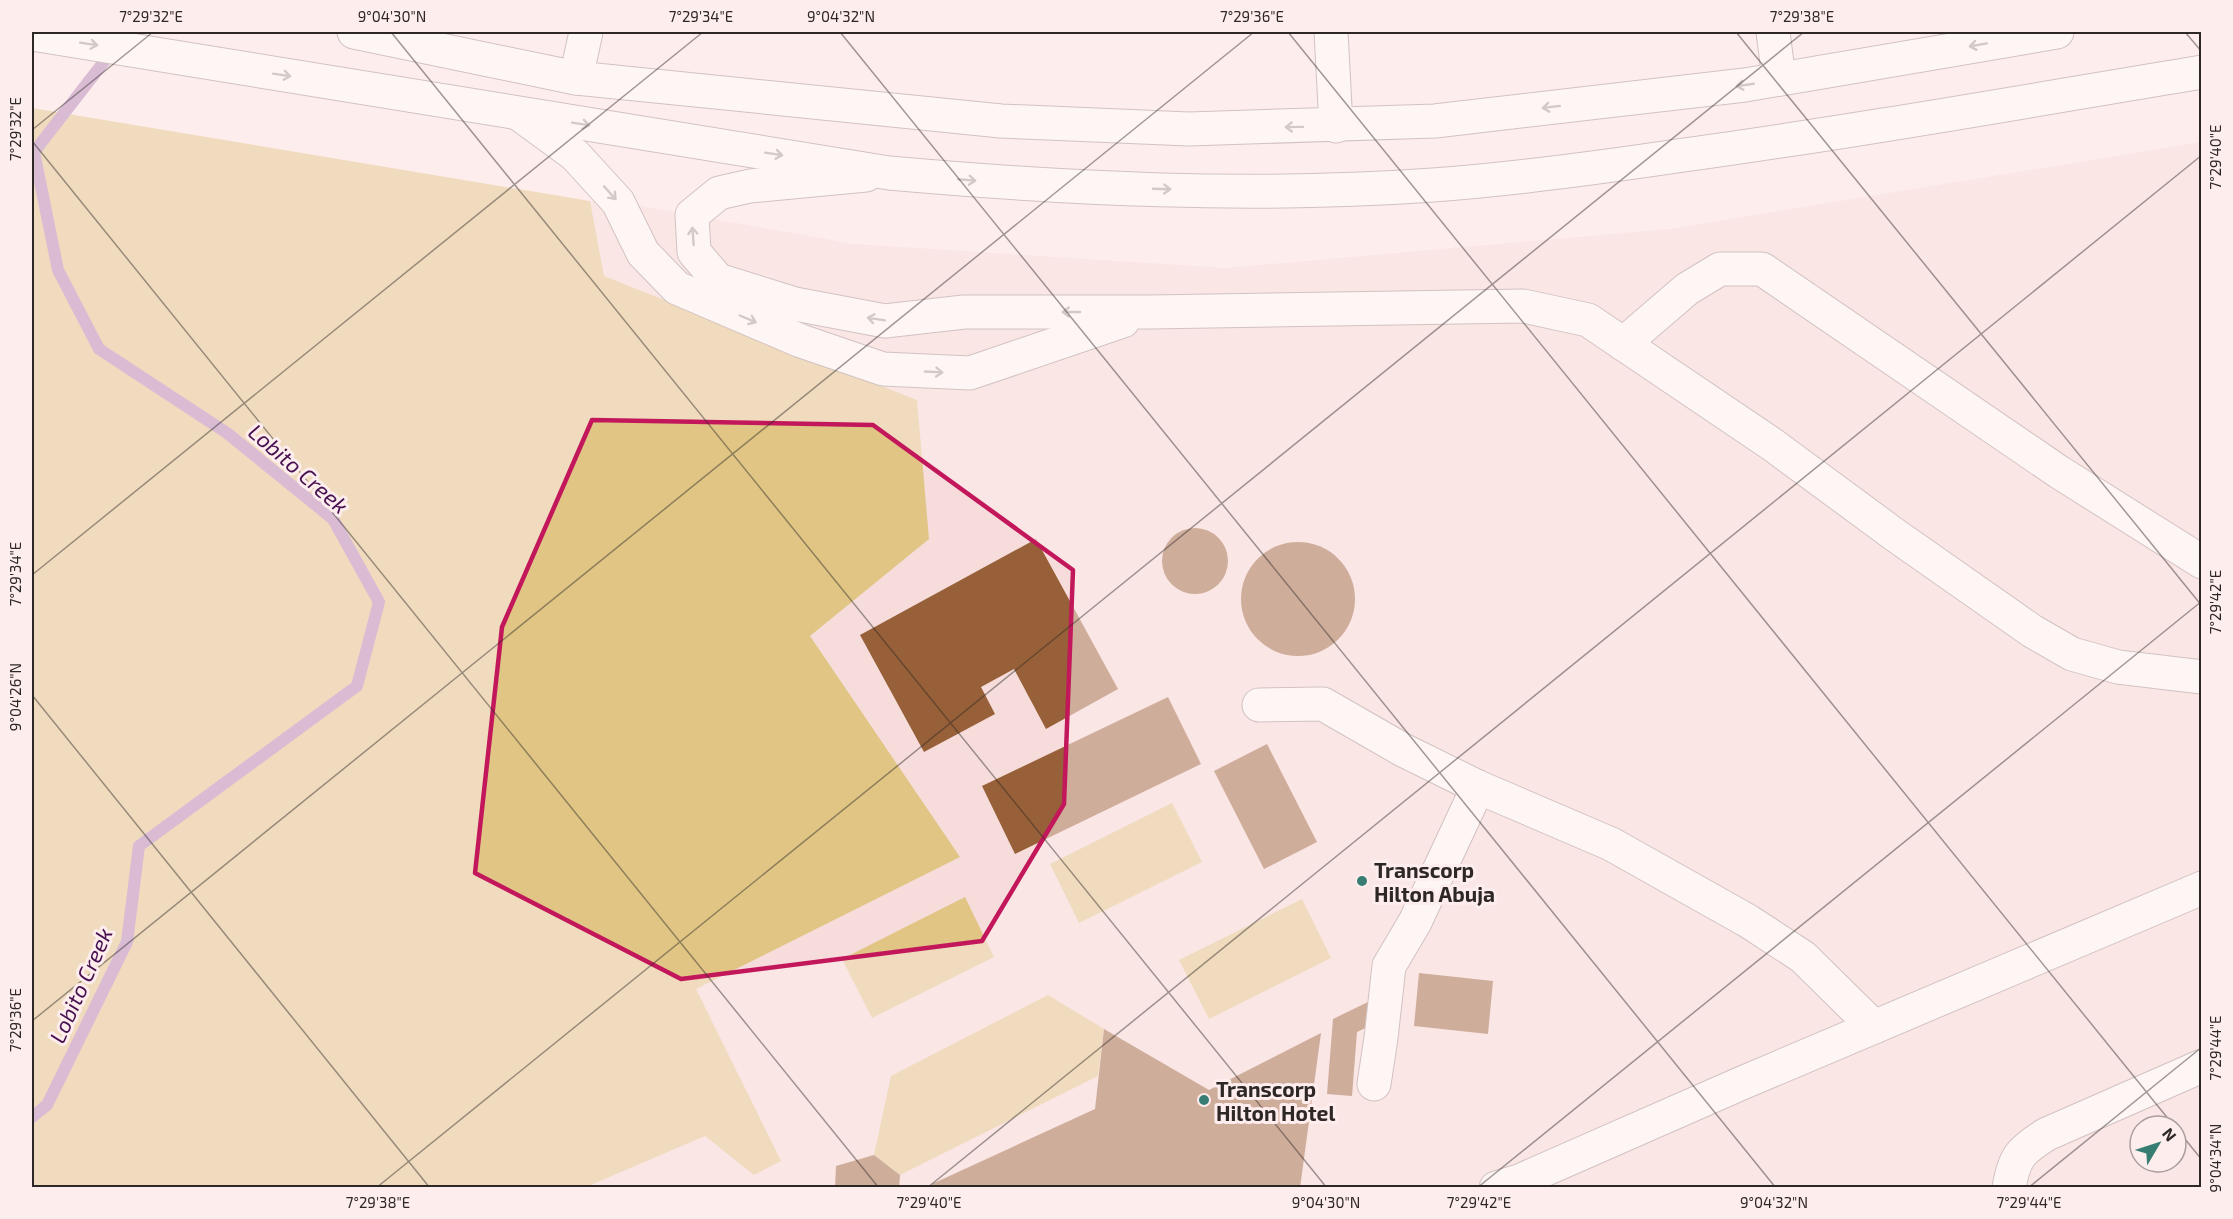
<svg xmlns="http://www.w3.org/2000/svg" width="2233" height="1219" viewBox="0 0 2233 1219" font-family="'Exo 2',sans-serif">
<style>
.built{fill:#f6dddb;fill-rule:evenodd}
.green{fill:#e0c585}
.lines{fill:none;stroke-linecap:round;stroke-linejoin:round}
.stream{stroke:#ae82b6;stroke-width:12}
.building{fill:#976038}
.minor-casing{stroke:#9e8f8e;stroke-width:35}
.major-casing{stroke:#9e8f8e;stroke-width:35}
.minor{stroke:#fff;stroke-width:33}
.major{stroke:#fff;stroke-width:33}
.oneway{stroke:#a09e9d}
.marked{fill:none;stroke:#c2185b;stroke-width:4.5;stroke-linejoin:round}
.ticks{fill:none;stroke:#2d2726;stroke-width:1.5;stroke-opacity:0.45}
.poi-dot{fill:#377d73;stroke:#fdedec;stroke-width:2}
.labels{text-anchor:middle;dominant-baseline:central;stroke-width:6;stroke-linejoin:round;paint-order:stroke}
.poi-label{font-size:21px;font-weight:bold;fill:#2d2726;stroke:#fdedec;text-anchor:start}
.water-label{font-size:22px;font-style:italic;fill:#471051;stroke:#fdedec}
.neatline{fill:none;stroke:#2d2726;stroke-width:2}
.ticks-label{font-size:15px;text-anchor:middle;fill:#2d2726}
</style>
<rect width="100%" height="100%" fill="#fdedec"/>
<!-- built -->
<path class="built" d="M2201 142V1187L164 1188 917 400 604 276 590 201 618 202 854 244 1226 268 1669 229ZM2140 1126H2176V1162H2140Z"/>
<!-- green -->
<g class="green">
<path d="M32 108 590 201 604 276 917 400 929 539 810 636 960 857 696 989 781 1161 754 1175 705 1136 586 1187H32Z"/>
<path d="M1172 803 1202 862 1079 923 1050 864Z"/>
<path d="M965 897 994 957 872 1018 842 959Z"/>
<path d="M1302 899 1331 958 1209 1019 1179 960Z"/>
<path d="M1048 995 1104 1029 1098 1076 900 1175 874 1155 891 1076Z"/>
</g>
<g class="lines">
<!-- stream -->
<path class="stream" d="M32 1117 47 1105 127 942 139 846 357 686 379 602 333 519 227 433 99 349 58 270 34 152 127 32"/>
</g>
<!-- building -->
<g class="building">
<circle cx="1195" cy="561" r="33"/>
<path d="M1036 539 1118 689 1046 729 1014 669 981 687 995 714 924 752 860 635Z"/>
<circle cx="1298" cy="599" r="57"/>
<path d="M1168 697 1201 764 1015 854 982 786Z"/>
<path d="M1267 744 1317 842 1264 869 1214 771Z"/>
<path d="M1419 973 1493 981 1488 1034 1414 1026Z"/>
<path d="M1370 1001 1380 1021 1357 1032 1352 1096 1327 1094 1333 1019Z"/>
<path d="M1104 1029 1209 1090 1321 1033 1300 1188H937L932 1184 1095 1109Z"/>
<path d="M874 1155 900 1175 899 1188H835L836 1166Z"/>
</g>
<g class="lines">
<!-- minor casing -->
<g class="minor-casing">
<g id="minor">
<path d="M1331 32 1336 126"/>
<path d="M1773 32 1779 79"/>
<path d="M576 78 586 32"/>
<path d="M519 114 575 155 618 202 643 253 677 288 801 341 883 369 970 373 1123 321"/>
<path d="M866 175 750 186 719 193 692 215 694 252 718 280 795 304 885 321 964 312H1150L1523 306 1588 320 1773 445 1895 535 2032 631 2072 654 2118 667 2202 677"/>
<path d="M1623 344 1687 289 1720 269H1762L2059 472 2202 562"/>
<path d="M1259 705 1323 704 1403 750 1478 787 1611 844 1748 921 1803 957 1874 1027"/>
<path d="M1374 1084 1381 1038 1389 966 1415 922 1478 787"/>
<path d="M1496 1188 1519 1181 1742 1083 2202 888"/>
<path d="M2009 1188C2014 1157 2021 1150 2047 1134L2202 1066"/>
</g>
</g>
<!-- major casing -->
<g class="major-casing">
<g id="major">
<path d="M354 32 576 78 1001 121 1189 129 1435 121 1745 85 2057 32"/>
<path d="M32 34 889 173C1069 189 1252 198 1433 185 1514 179 1596 168 1677 156 1852 132 2027 101 2202 72"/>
</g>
</g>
<!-- minor -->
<use href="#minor" class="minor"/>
<!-- major -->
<use href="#major" class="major"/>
</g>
<!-- one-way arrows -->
<defs><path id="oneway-shaft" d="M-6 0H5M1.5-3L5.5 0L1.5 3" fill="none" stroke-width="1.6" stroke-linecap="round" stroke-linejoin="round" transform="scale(1.5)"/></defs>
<g class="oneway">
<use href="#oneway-shaft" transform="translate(89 44) rotate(9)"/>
<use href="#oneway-shaft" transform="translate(1978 45) rotate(170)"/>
<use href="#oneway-shaft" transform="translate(282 75) rotate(9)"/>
<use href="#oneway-shaft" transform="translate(1745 85) rotate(172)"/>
<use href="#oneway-shaft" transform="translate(1551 107) rotate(173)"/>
<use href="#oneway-shaft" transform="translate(581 124) rotate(9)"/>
<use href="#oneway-shaft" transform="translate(1294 127) rotate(179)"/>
<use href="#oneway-shaft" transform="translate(774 154) rotate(9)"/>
<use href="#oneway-shaft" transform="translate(967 180) rotate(5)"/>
<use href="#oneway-shaft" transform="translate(1162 189) rotate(2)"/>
<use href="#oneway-shaft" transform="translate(610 193) rotate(48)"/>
<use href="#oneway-shaft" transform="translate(693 236) rotate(-94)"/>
<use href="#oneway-shaft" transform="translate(1071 312) rotate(180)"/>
<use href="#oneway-shaft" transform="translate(748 319) rotate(23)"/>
<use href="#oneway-shaft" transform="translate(876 319) rotate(-171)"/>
<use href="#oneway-shaft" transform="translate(934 372) rotate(3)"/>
</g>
<!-- marked area -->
<path d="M0 0H2233V1219H0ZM592 420 873 425 1073 570 1064 804 982 941 681 979 475 873 502 627Z" fill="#fdedec" fill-opacity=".55" fill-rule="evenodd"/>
<path class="marked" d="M592 420 873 425 1073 570 1064 804 982 941 681 979 475 873 502 627Z"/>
<!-- ticks -->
<path class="ticks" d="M391 32 1327 1188M840 32 1776 1188M1288 32 2174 1126M1736 32 2202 606M2185 32 2202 52M32 130 153 32M32 141 879 1188M32 575 703 32M32 695 430 1188M32 1021 1254 32M2176 1128 2202 1160M376 1188 1804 32M927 1188 2202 155M1477 1188 2202 601M2028 1188 2202 1047"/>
<!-- markers -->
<g class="poi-dot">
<circle cx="1362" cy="881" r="6"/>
<circle cx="1204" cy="1100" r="6"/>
</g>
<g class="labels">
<!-- poi labels -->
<g class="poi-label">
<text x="1374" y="869">Transcorp<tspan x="1374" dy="24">Hilton Abuja</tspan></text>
<text x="1216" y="1088">Transcorp<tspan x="1216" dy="24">Hilton Hotel</tspan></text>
</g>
<!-- water labels -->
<g class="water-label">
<text transform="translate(299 468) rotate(41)">Lobito Creek</text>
<text transform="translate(80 985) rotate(-66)">Lobito Creek</text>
</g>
</g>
<!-- border -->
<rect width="2233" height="1219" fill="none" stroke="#fdedec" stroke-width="66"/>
<!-- north arrow -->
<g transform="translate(2158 1144) rotate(51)"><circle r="28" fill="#fdedec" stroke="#aa9e9d" stroke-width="1.5"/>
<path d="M0-4.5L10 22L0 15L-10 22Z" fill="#377d73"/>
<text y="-9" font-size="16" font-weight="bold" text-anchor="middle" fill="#2d2726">N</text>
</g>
<rect x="33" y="33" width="2167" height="1153" class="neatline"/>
<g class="ticks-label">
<text x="151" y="22">7°29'32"E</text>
<text x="392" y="22">9°04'30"N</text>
<text x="701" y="22">7°29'34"E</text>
<text x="841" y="22">9°04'32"N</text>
<text x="1252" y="22">7°29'36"E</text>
<text x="1802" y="22">7°29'38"E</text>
<text transform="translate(16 129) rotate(-90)" y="5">7°29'32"E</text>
<text transform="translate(2216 157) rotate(-90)" y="5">7°29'40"E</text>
<text transform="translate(16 574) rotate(-90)" y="5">7°29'34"E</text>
<text transform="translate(2216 602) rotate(-90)" y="5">7°29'42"E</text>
<text transform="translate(16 697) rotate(-90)" y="5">9°04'26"N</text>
<text transform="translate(16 1020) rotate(-90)" y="5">7°29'36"E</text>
<text transform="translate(2216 1048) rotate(-90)" y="5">7°29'44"E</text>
<text transform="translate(2216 1158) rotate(-90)" y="5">9°04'34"N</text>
<text x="378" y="1208">7°29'38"E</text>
<text x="929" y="1208">7°29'40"E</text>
<text x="1326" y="1208">9°04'30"N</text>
<text x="1479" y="1208">7°29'42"E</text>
<text x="1774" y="1208">9°04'32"N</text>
<text x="2029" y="1208">7°29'44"E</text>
</g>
</svg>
